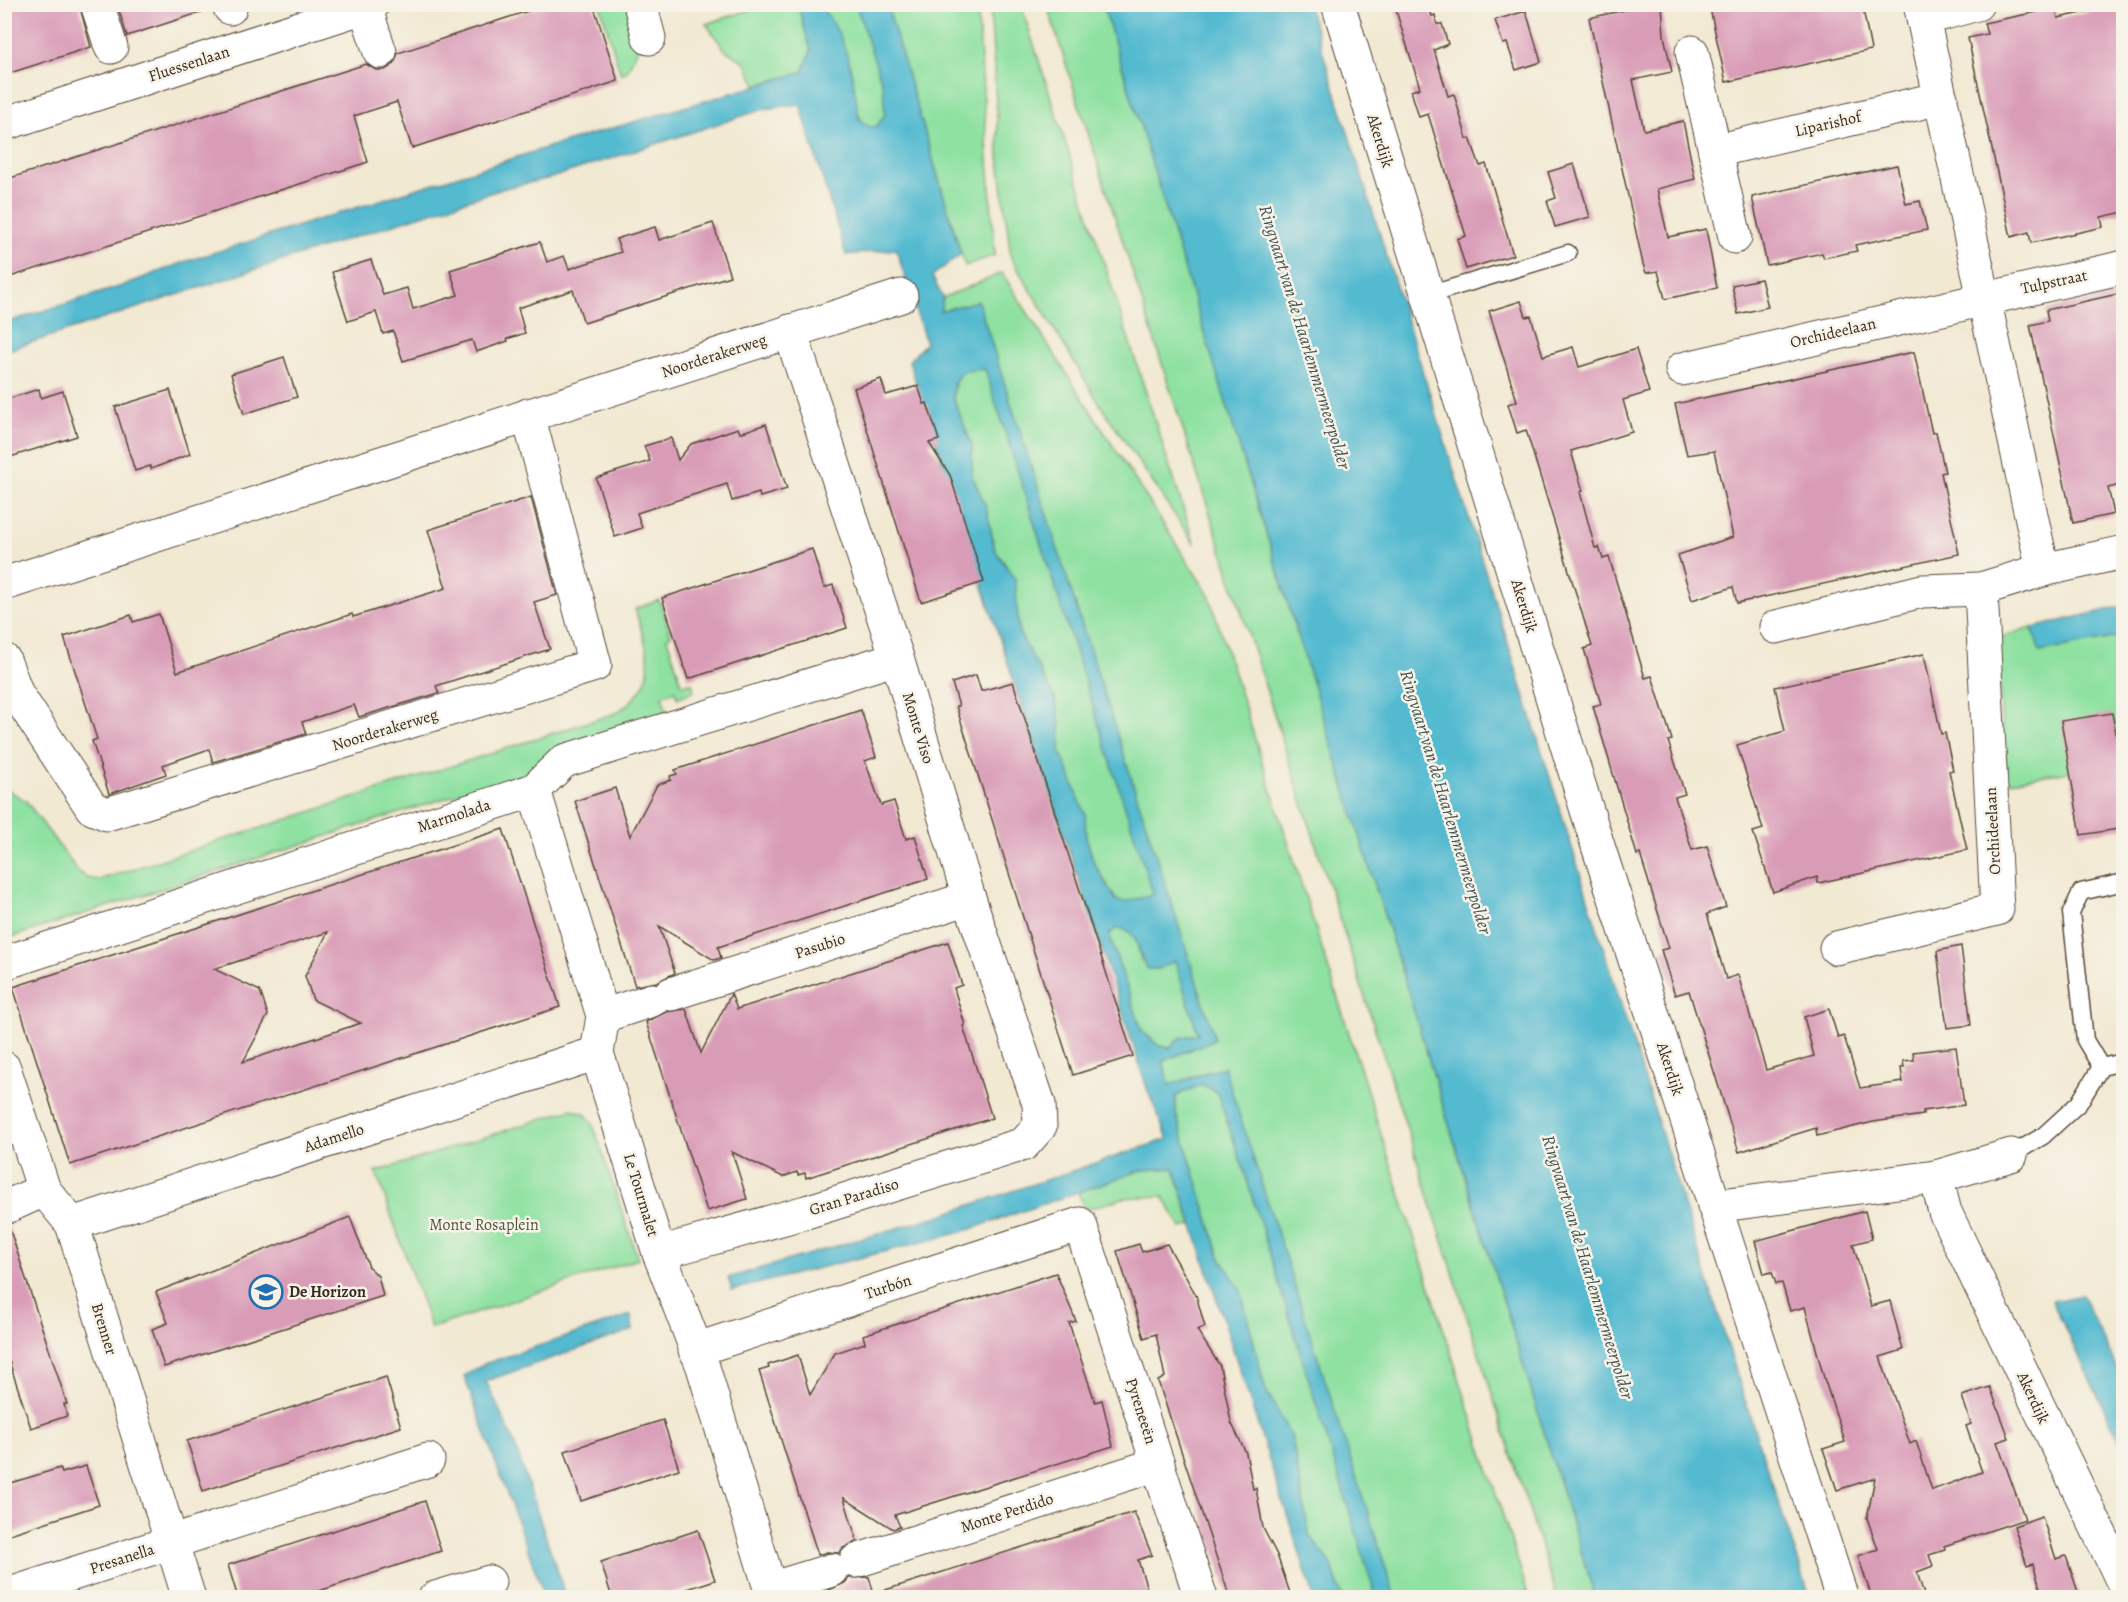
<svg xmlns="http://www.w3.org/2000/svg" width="2128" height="1602" viewBox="0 0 2128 1602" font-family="Alegreya,serif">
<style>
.green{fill:#8ee1a1;stroke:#648660;stroke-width:1.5}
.water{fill:#52bad0;stroke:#467277;stroke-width:1.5;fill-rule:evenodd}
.building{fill:#d99cb7;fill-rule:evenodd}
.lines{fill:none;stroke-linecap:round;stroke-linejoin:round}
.lane-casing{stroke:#564739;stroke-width:19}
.street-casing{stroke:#564739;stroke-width:35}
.secondary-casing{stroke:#564739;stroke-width:35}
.lane{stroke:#fff;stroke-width:16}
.street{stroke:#fff;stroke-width:33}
.secondary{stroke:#fff;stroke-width:33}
.labels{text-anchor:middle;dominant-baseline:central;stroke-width:5;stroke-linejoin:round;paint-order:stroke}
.street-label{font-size:16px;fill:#3b2a1e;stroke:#f7f3e8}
.park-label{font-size:16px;fill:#50583f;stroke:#f7f3e8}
.poi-label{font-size:16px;font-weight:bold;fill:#3b2a1e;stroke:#f7f3e8;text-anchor:start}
.water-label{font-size:18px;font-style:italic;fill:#425553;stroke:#f7f3e8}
</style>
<rect width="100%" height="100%" fill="#f7f3e8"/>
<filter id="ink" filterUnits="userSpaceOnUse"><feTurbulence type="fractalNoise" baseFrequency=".0167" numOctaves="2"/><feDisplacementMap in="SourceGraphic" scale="12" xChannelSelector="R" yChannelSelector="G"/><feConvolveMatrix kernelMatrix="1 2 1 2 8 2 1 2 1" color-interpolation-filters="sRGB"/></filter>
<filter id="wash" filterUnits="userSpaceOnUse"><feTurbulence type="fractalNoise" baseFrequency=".008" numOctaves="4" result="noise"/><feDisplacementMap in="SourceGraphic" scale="24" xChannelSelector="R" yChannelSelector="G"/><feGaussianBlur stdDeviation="1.35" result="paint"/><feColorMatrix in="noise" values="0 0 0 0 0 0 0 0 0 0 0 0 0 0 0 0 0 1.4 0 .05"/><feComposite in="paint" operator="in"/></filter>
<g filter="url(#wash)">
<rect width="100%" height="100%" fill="#f2e9d3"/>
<!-- green -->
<g class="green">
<path d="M600 5H629L640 44 627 71 621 75Z"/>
<path d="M765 5H798L811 51 803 72 756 85 745 62 725 50 706 24Z"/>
<path d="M816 5H868L906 138 872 148Z"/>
<path d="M886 5H977L995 255 965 266Z"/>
<path d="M990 5H1021L1195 545 1099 403 1011 258 1000 168Z"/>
<path d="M1047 5H1103L1595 1597H1557Z"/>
<path d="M1002 273 1209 595 1529 1597H1342L1331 1564 1309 1535 1292 1438 1265 1388 1241 1291 1220 1257 1176 1114V1096L1202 1084 1216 1091 1209 1071 1169 1086 1163 1061 1215 1039 978 302 940 312 943 298Z"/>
<path d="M985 369 1154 895 1124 902 1116 900 1094 863 1086 837 1084 814 1060 750V723L1055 698 1019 633 1015 579 995 550 986 507 972 476V446L953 397 955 382 963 371Z"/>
<path d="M659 600 671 635 667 638 682 685 692 683 694 691 677 698 675 691 662 696 667 712 484 795 480 787 6 939 8 948H5V788L26 801 77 870 87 878 99 880 616 713C663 681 649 656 635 609Z"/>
<path d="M2032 628 2041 652 2123 636V762L2005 782 1997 638Z"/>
<path d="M1117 927C1139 931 1136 942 1141 961L1158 969 1175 960 1198 1034 1180 1038 1170 1048 1159 1046 1142 1031 1109 935Z"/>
<path d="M572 1109 585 1114 592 1122 638 1259 431 1328 376 1172Z"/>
<path d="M1174 1168 1192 1225 1181 1228 1163 1196 1123 1198 1085 1210 1078 1192 1142 1170Z"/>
</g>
<!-- water -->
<g class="water">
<path d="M798 5H818C848 32 854 81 859 119L870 127 877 126 885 114 883 86 856 5H887L961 254 932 276 943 298 940 311 978 301 1215 1039 1163 1061 1169 1085 1224 1067 1395 1597H1376L1245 1174 1217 1092 1202 1084 1176 1096V1114L1220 1257 1241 1291 1265 1388 1292 1438 1309 1535 1331 1564 1342 1597H1314L1174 1168 1142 1170 962 1232 732 1290 728 1278 938 1216 1168 1139 1149 1094 909 361 926 343 896 249 846 255 800 104 764 109 547 179 505 188 5 351V323L122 286 184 262 552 146 803 72 811 51ZM985 369 1153 894V895L1124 902 1116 900 1094 863 1086 837 1085 814 1060 750V723L1055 698 1019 633 1015 579 995 550 986 507 972 476V446L953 397 954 382 963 371ZM1117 928C1144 932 1134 951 1148 969H1158L1175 961 1198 1034 1180 1038 1170 1048 1159 1046 1142 1031 1109 935Z"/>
<path d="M1103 5H1308L1755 1432 1810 1597H1595Z"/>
<path d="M2123 606V636L2040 652 2032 628Z"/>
<path d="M2082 1295 2123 1381V1448L2052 1301Z"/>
<path d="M631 1315 633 1330 486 1381 514 1442 566 1597H545L464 1376 484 1364Z"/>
</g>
<g id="blocks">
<!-- building -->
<g class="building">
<path d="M4 4H79L91 47 4 75Z"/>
<path d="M117 4H207L208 10 127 36Z"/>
<path d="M550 4H593L618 81 412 148 397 102 354 116 368 162 4 279V180L366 64 376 70H385L394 64 398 53Z"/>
<path d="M1394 4H1428L1432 16 1435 15 1437 24H1442L1448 44 1434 50 1448 96 1454 94 1467 139 1470 138 1480 166 1486 164 1513 255 1466 269 1457 239 1466 236 1428 114 1419 117 1411 91 1420 88Z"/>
<path d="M1651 4H1662L1664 36 1672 72 1633 80 1644 130 1683 121 1695 179 1657 189 1668 237 1706 229 1717 288 1665 299 1658 271 1646 273 1643 264 1589 18Z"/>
<path d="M1709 4H1862L1871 50 1726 82Z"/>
<path d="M2124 4V212L2101 217 2103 227 2031 243 2029 232 2011 237 1968 38 1987 34 1984 23 2056 8 2058 18Z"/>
<path d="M1526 11 1541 62 1516 70 1507 43 1503 44 1495 20Z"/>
<path d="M1574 164 1590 217 1555 227 1547 201 1556 198 1548 172Z"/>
<path d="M1897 165 1906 204 1920 201 1927 230 1855 245 1857 251 1824 258 1822 253 1767 265 1752 197Z"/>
<path d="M713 223 730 276 584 323 573 290 518 308 525 333 507 339 508 341 476 352 472 340 403 361 393 331 383 334 376 312 348 321 332 272 371 260 383 295 407 288 413 309 458 295 450 270 540 242 547 262 564 256 569 269 621 252 616 239 655 227 659 240Z"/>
<path d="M1761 279 1768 307 1738 314 1732 285Z"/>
<path d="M2118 294 2124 319V484L2108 488 2114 514 2073 523 2030 325 2048 321 2046 310Z"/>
<path d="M1521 301 1526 317 1531 316 1543 356 1573 347 1579 367 1636 349 1649 392 1623 400 1632 432 1571 451 1583 491 1580 492 1595 548 1599 547 1603 559 1609 557 1645 678 1652 676 1672 740 1668 741 1685 794 1675 797 1692 850 1707 846 1726 907 1707 914 1726 979 1738 975 1766 1070 1814 1056 1804 1017 1829 1009 1838 1038 1844 1036 1860 1088 1903 1082 1901 1068 1904 1067 1903 1061 1914 1060 1913 1052 1956 1047 1964 1105 1923 1111V1115L1873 1122 1817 1136 1816 1128 1739 1152 1689 991 1675 995 1661 950 1669 948 1640 854 1637 855 1593 706 1601 704 1584 649 1592 646 1526 430 1517 433 1508 404 1517 401 1489 311Z"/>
<path d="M1914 352 1932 433 1936 432 1945 472 1941 473 1959 554 1737 603 1733 587 1692 600 1678 555 1733 537 1714 451 1687 455 1675 404Z"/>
<path d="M284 357 297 397 244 414 231 374Z"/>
<path d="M881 379 886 395 918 386 924 404 927 403 939 440 929 443 950 475 984 582 921 602 854 388Z"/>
<path d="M39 389 41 398 63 391 77 436 4 459V400Z"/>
<path d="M170 390 190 454 151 469 150 466 135 471 115 407Z"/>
<path d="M766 424 787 489 760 497 759 493 732 501 727 484 637 513 642 528 615 537 596 478 650 461 644 446 671 438 678 460 691 444 738 428 740 433Z"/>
<path d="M531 497 557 595 534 602 550 649 436 686 439 693 359 717 354 705 302 722 306 734 213 762 209 749 163 765 166 774 109 794 92 741 97 739 64 637 131 615 133 622 159 614 177 672 352 614 353 617 446 588 428 530Z"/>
<path d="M812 549 824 588 833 585 847 628 688 679 662 598Z"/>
<path d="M1924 654 1941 734 1945 733 1953 770 1949 771 1967 850 1818 883 1817 877 1773 892 1753 832 1763 829 1737 745 1785 731 1775 687Z"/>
<path d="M976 675 981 691 1013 682 1133 1056 1073 1075 956 706H959L952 683Z"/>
<path d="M861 710 876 757 865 761 881 805 894 801 906 839 915 836 928 879 718 947 721 958 714 960 659 926 675 973 657 982 635 986 575 801 615 788 630 836 657 785 671 780 670 776 677 774 675 770Z"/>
<path d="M2112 713 2119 748H2124V828L2081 835 2061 721Z"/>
<path d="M503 829 560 1007 70 1165 13 987ZM328 932 305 976 313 1000 361 1023 243 1062 268 1015 260 991 214 969Z"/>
<path d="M948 942 962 985 954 988 965 1025 963 1026 992 1118 806 1178 805 1173 798 1175 797 1172 783 1177 732 1152 747 1199 707 1211 646 1022 666 1012 686 1009 701 1053 731 994 737 1009Z"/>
<path d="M1961 946 1971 1025 1947 1028 1937 951Z"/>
<path d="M1865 1211 1872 1239 1853 1244 1871 1306 1890 1301 1903 1350 1880 1357 1910 1444 1916 1441 1932 1490 1982 1472 1966 1426 1971 1424 1962 1396 1990 1387 2009 1438 1997 1442 2025 1519 1944 1546 1945 1550 1929 1555 1933 1566 1917 1572 1925 1598H1872L1858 1556 1878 1549 1867 1518 1875 1478 1837 1490 1823 1449 1845 1442 1824 1378 1805 1307 1790 1311 1782 1283 1776 1284 1772 1272 1764 1274 1755 1241Z"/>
<path d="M350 1217 369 1267 378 1276 383 1296 164 1367 152 1329 168 1323 156 1292Z"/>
<path d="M4 1227H9L67 1404H64L67 1416 31 1428 4 1346Z"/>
<path d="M1139 1244 1142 1252 1167 1244 1196 1295 1205 1327 1197 1330 1220 1366 1231 1422 1246 1453 1253 1489 1256 1488 1263 1528 1277 1555 1290 1593 1275 1598H1230L1158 1381 1165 1377 1156 1334 1144 1338 1117 1251Z"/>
<path d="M1056 1273 1076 1321 1069 1323 1095 1402 1102 1400 1113 1446 895 1515 900 1527 893 1529 844 1498 857 1541 843 1548 839 1553 827 1552 818 1555 759 1371 769 1368 768 1365 798 1355 810 1395 835 1353 865 1343 863 1335Z"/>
<path d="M386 1377 401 1427 203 1491 187 1441Z"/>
<path d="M663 1420 679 1469 581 1501 565 1451Z"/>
<path d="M86 1466 99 1505 4 1536V1485L60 1468 62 1473Z"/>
<path d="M425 1501 441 1551 298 1598H238L228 1565Z"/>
<path d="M1134 1512 1152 1555 1138 1560 1150 1598H883L882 1591Z"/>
<path d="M2042 1516 2056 1559 2066 1556 2080 1598H2043L2033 1564 2027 1566 2014 1526Z"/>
<path d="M698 1530 715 1580 660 1598H612L601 1562Z"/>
<path d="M869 1577 875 1598H832L829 1590 845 1583 849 1578Z"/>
</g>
</g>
</g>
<g filter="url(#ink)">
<use href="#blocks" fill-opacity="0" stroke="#564739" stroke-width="1.5"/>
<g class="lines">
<!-- lane casing -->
<g class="lane-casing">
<g id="lane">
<path d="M1428 295 1568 253"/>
<path d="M2101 1067 2085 1040 2071 913 2081 892 2124 882"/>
<path d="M2011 1155 2043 1136 2079 1103 2101 1067 2124 1062"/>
</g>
</g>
<!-- street casing -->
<g class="street-casing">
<g id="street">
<path d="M97 4 111 47"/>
<path d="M229 4 230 8"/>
<path d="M364 4 380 52"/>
<path d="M640 4 649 38"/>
<path d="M1923 19 1977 4"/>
<path d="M1692 52 1735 237"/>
<path d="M4 124 373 4"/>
<path d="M1715 151 1941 98"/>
<path d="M1682 369 2124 267"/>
<path d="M2043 570 2124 552"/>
<path d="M4 584 901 296"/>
<path d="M1776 627 1922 591 1981 589"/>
<path d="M4 660 17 694 92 808 107 814 595 665 528 415"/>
<path d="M534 790 603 1016 597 1053 659 1253 703 1367 773 1598"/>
<path d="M1836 948 1997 909 1981 589 2043 570 1920 4"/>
<path d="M4 963 534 790 564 761 897 658"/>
<path d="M671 994 969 898"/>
<path d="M603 1016 652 1000"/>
<path d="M4 1068 44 1190 72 1224 189 1598"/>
<path d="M1936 1177 1945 1212 2124 1584"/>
<path d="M1714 1206 1936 1177 2011 1155"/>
<path d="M4 1208 44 1190"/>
<path d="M72 1224 597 1053"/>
<path d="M659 1253 806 1212 1024 1144 1040 1126 1039 1104 969 898 897 658 790 331"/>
<path d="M695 1350 1080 1224 1201 1598"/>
<path d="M856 1561 1158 1464"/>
<path d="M770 1589 832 1570"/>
<path d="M4 1596 428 1460"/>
<path d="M435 1598 489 1582"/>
</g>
</g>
<!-- secondary casing -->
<g class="secondary-casing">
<path id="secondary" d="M1338 4 1598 846 1842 1598"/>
</g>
<!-- lane -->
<use href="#lane" class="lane"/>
<!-- street -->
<use href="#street" class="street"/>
<!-- secondary -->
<use href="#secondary" class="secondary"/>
</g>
</g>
<!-- icons -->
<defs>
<g id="school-ring" transform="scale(1.725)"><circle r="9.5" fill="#f7f3e8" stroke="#1f6fb2" stroke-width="1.5"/><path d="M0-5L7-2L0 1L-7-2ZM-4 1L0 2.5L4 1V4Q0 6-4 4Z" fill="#1f6fb2"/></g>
</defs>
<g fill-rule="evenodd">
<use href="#school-ring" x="266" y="1292"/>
</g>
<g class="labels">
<!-- street labels -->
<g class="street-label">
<text transform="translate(189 64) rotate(-18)">Fluessenlaan</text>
<text transform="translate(1828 124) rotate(-13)">Liparishof</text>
<text transform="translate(1380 141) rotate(73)">Akerdijk</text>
<text transform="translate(2054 282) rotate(-12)">Tulpstraat</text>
<text transform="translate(1833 333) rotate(-13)">Orchideelaan</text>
<text transform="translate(714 356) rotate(-18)">Noorderakerweg</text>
<text transform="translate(1524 606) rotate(73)">Akerdijk</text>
<text transform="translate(918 728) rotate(73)">Monte Viso</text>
<text transform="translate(385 730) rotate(-17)">Noorderakerweg</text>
<text transform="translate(454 816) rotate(-18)">Marmolada</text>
<text transform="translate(1993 831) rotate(-93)">Orchideelaan</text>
<text transform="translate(820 946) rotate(-18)">Pasubio</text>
<text transform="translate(1670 1069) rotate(72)">Akerdijk</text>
<text transform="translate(334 1138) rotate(-18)">Adamello</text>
<text transform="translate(641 1195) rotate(73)">Le Tourmalet</text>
<text transform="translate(854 1197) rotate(-17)">Gran Paradiso</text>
<text transform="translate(888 1287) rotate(-18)">Turbón</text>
<text transform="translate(104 1329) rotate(73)">Brenner</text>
<text transform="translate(2033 1398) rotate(65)">Akerdijk</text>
<text transform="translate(1141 1411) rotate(72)">Pyreneeën</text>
<text transform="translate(1007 1513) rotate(-18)">Monte Perdido</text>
<text transform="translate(122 1559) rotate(-18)">Presanella</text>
</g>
<!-- park labels -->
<g class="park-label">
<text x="484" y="1225">Monte Rosaplein</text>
</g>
<!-- poi labels -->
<g class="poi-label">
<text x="289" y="1292">De Horizon</text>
</g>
<!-- water labels -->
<g class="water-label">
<text transform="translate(1305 337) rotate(73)">Ringvaart van de Haarlemmermeerpolder</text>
<text transform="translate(1446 802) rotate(73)">Ringvaart van de Haarlemmermeerpolder</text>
<text transform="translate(1588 1267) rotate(73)">Ringvaart van de Haarlemmermeerpolder</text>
</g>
</g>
<!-- margin -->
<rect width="2128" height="1602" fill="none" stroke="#f7f3e8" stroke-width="24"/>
</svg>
